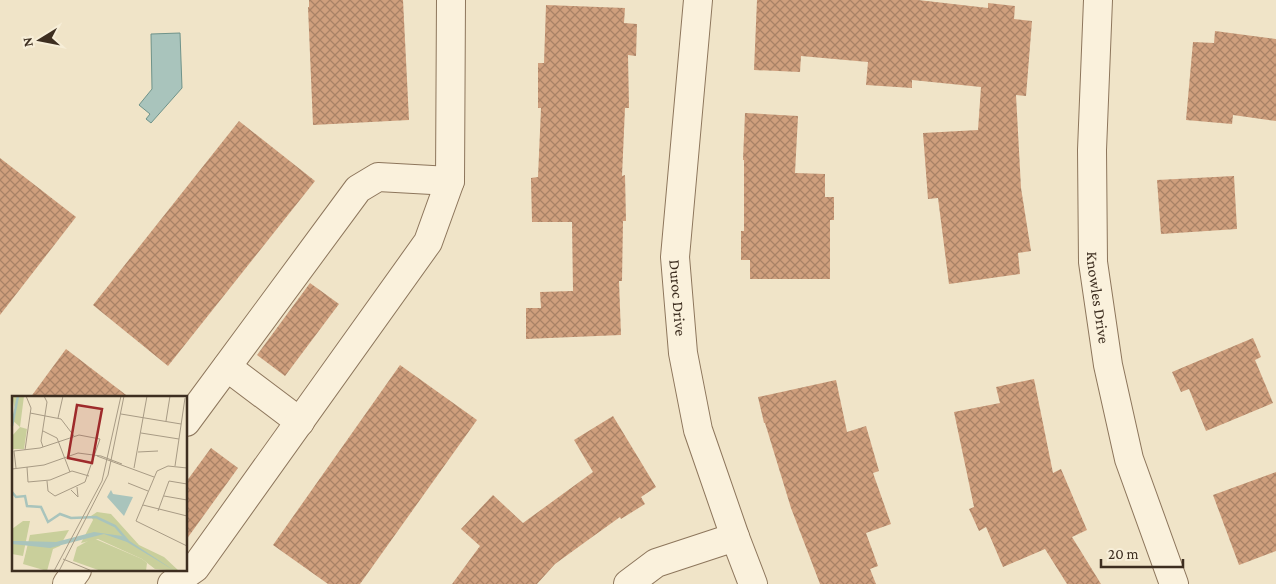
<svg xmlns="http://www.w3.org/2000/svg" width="1276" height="584" viewBox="0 0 1276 584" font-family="'Crimson Pro',serif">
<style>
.water{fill:#a9c4bc;stroke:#6f938a}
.building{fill:url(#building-cross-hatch)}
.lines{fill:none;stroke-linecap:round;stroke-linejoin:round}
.minor-casing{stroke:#8d765c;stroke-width:30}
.minor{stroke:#faf1dc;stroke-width:28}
.labels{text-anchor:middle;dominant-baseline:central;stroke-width:4;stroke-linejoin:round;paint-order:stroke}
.street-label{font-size:16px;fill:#3d2e20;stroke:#f7eed8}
.inset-river{fill:none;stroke:#a9c4bc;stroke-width:2.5}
.inset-road{fill:none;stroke:#a89b85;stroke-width:1}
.view{fill:#9e2a2b;fill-opacity:0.15;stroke:#9e2a2b;stroke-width:2.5}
.inset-edge{fill:none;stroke:#3d2e20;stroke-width:2.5}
</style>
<defs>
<pattern id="building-cross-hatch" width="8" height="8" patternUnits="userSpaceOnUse" patternTransform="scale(1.25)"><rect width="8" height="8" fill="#cf9f7d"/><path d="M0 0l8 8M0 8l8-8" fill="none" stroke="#a98266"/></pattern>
</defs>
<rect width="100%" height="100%" fill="#f0e4c8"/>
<!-- water -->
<path class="water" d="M180 33 182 88 151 123 146 119 150 114 139 105 152 89 151 34Z"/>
<!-- building -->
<g class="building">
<path d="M309 0H403L409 120 313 125 308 7H309Z"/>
<path d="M757 0H918L988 8V3L1015 6 1014 19 1032 21 1026 96 1016 95 1021 188 1031 251 1018 253 1020 274 949 284 938 198 928 199 923 133 978 130 981 87 912 80V88L866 85 868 62 801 56 800 72 754 70Z"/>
<path d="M546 5 625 8 624 23 637 24 636 56 628 55 629 108H625L622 176 625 175 626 221H623L622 281H619L621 335 526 339V308H541L540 292 573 291 572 222H532L531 178 538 177 541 108H538V63H544Z"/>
<path d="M1215 31 1276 39V121L1233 115 1232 124 1186 120 1193 42 1214 43Z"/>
<path d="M745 113 798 116 795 173 825 174V197H834V220H830V279H750V260H741V231H744V160H743Z"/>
<path d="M239 121 315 181 168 366 93 305Z"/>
<path d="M0 158 76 217 0 315Z"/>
<path d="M1234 176 1237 229 1161 234 1157 180Z"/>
<path d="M310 283 339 304 285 376 257 355Z"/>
<path d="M1253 338 1261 357 1255 360 1273 403 1206 431 1189 389 1181 392 1172 372Z"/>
<path d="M66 349 130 398H30Z"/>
<path d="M400 365 477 420 360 584H328L273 545Z"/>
<path d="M1034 379 1053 473 1061 469 1087 530 1072 537 1101 584H1067L1045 549 1003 567 986 527 979 531 969 509 974 507 954 412 1000 403 996 387Z"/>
<path d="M836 380 847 432 866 426 879 471 873 473 891 524 866 533 878 566 870 569 876 584H820L791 508 765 423H764L758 397Z"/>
<path d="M613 416 656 487 641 497 645 504 621 519 620 517 588 540 555 564 537 584H452L480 546 461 529 493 495 523 523 593 472 574 440Z"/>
<path d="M211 448 238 468 186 540V482Z"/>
<path d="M1276 472V551L1239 565 1213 495Z"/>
</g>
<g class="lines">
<!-- minor casing -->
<g class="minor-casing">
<g id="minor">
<path id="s1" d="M698 0 675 257 683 353 698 430 735 537 753 584"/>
<path id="s2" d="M1098 0 1092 150 1093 262 1108 365 1129 459 1174 584"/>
<path d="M227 367 300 422"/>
<path d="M186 422 358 189 378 177 450 181"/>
<path d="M67 584 77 570"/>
<path d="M172 584 195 568 428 242 450 181 451 0"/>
<path d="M628 584 656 563 735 537"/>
</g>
</g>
<!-- minor -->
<use href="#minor" class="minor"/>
</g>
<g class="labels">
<!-- street labels -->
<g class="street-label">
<text stroke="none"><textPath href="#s1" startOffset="299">Duroc Drive</textPath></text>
<text stroke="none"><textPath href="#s2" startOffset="298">Knowles Drive</textPath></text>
</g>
</g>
<!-- overview -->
<g transform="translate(12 396)">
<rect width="175" height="175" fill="#f0e4c8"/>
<path d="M8 31 15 33 12 53H0V40ZM81 142 130 163 135 167 134 175H89L61 165 65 151Z" fill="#c9cf9b"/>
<path d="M0 0H12L8 31 0 24 3 14ZM85 116 99 118 127 149 152 161 167 175 143 173 130 163 86 143 69 147 81 124 79 120ZM11 125H18L11 160 0 158V133ZM57 134 48 150 41 153 35 175 11 168 18 139Z" fill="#c9cf9b"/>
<path d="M99 94 101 98 121 101 112 120 95 101ZM82 136 110 140 163 175 115 146 92 138 38 152 0 148V145H8L44 146Z" fill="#a9c4bc"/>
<path class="inset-river" d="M0 30 6 0M0 96 4 101 13 100 15 110 29 111 36 126 48 118 59 122 84 121 103 130 116 145"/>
<path class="inset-road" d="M18 17 49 23 62 40M109 18 169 28M46 22 51 0M154 25 158 0M31 35 45 42 58 76M129 37 167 43M31 51 29 45 35 6 32 0M13 54 19 12 14 0M126 56 146 55M85 60 142 81M163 70 173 2M15 71 16 86 38 84 60 75 77 80M4 72 2 55 28 52 67 39 88 43 73 86 43 100 36 95 35 85M122 72 135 0M175 72 156 70 145 75 124 125 175 150M0 73 32 69 66 57 89 60 110 68M116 87 136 95M59 94 66 101 65 91M152 100 175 104M131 109 175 120M146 115 157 85 175 88M51 163 80 175M42 175 90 85 109 0M47 175 96 79 112 0"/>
<path class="view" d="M65 9 90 13 80 67 56 62Z"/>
<rect width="175" height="175" class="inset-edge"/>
</g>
<!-- north arrow -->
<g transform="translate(40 40) rotate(260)" stroke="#f7eed8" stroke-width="4" paint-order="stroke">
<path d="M0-4L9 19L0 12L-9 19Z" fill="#3d2e20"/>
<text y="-8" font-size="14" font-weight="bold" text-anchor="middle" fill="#3d2e20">N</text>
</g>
<!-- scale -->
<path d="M1101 559v8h82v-8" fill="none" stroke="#3d2e20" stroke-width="2.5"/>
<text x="1108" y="559" font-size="15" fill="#3d2e20" stroke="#f7eed8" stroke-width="4" paint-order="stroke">20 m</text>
</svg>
